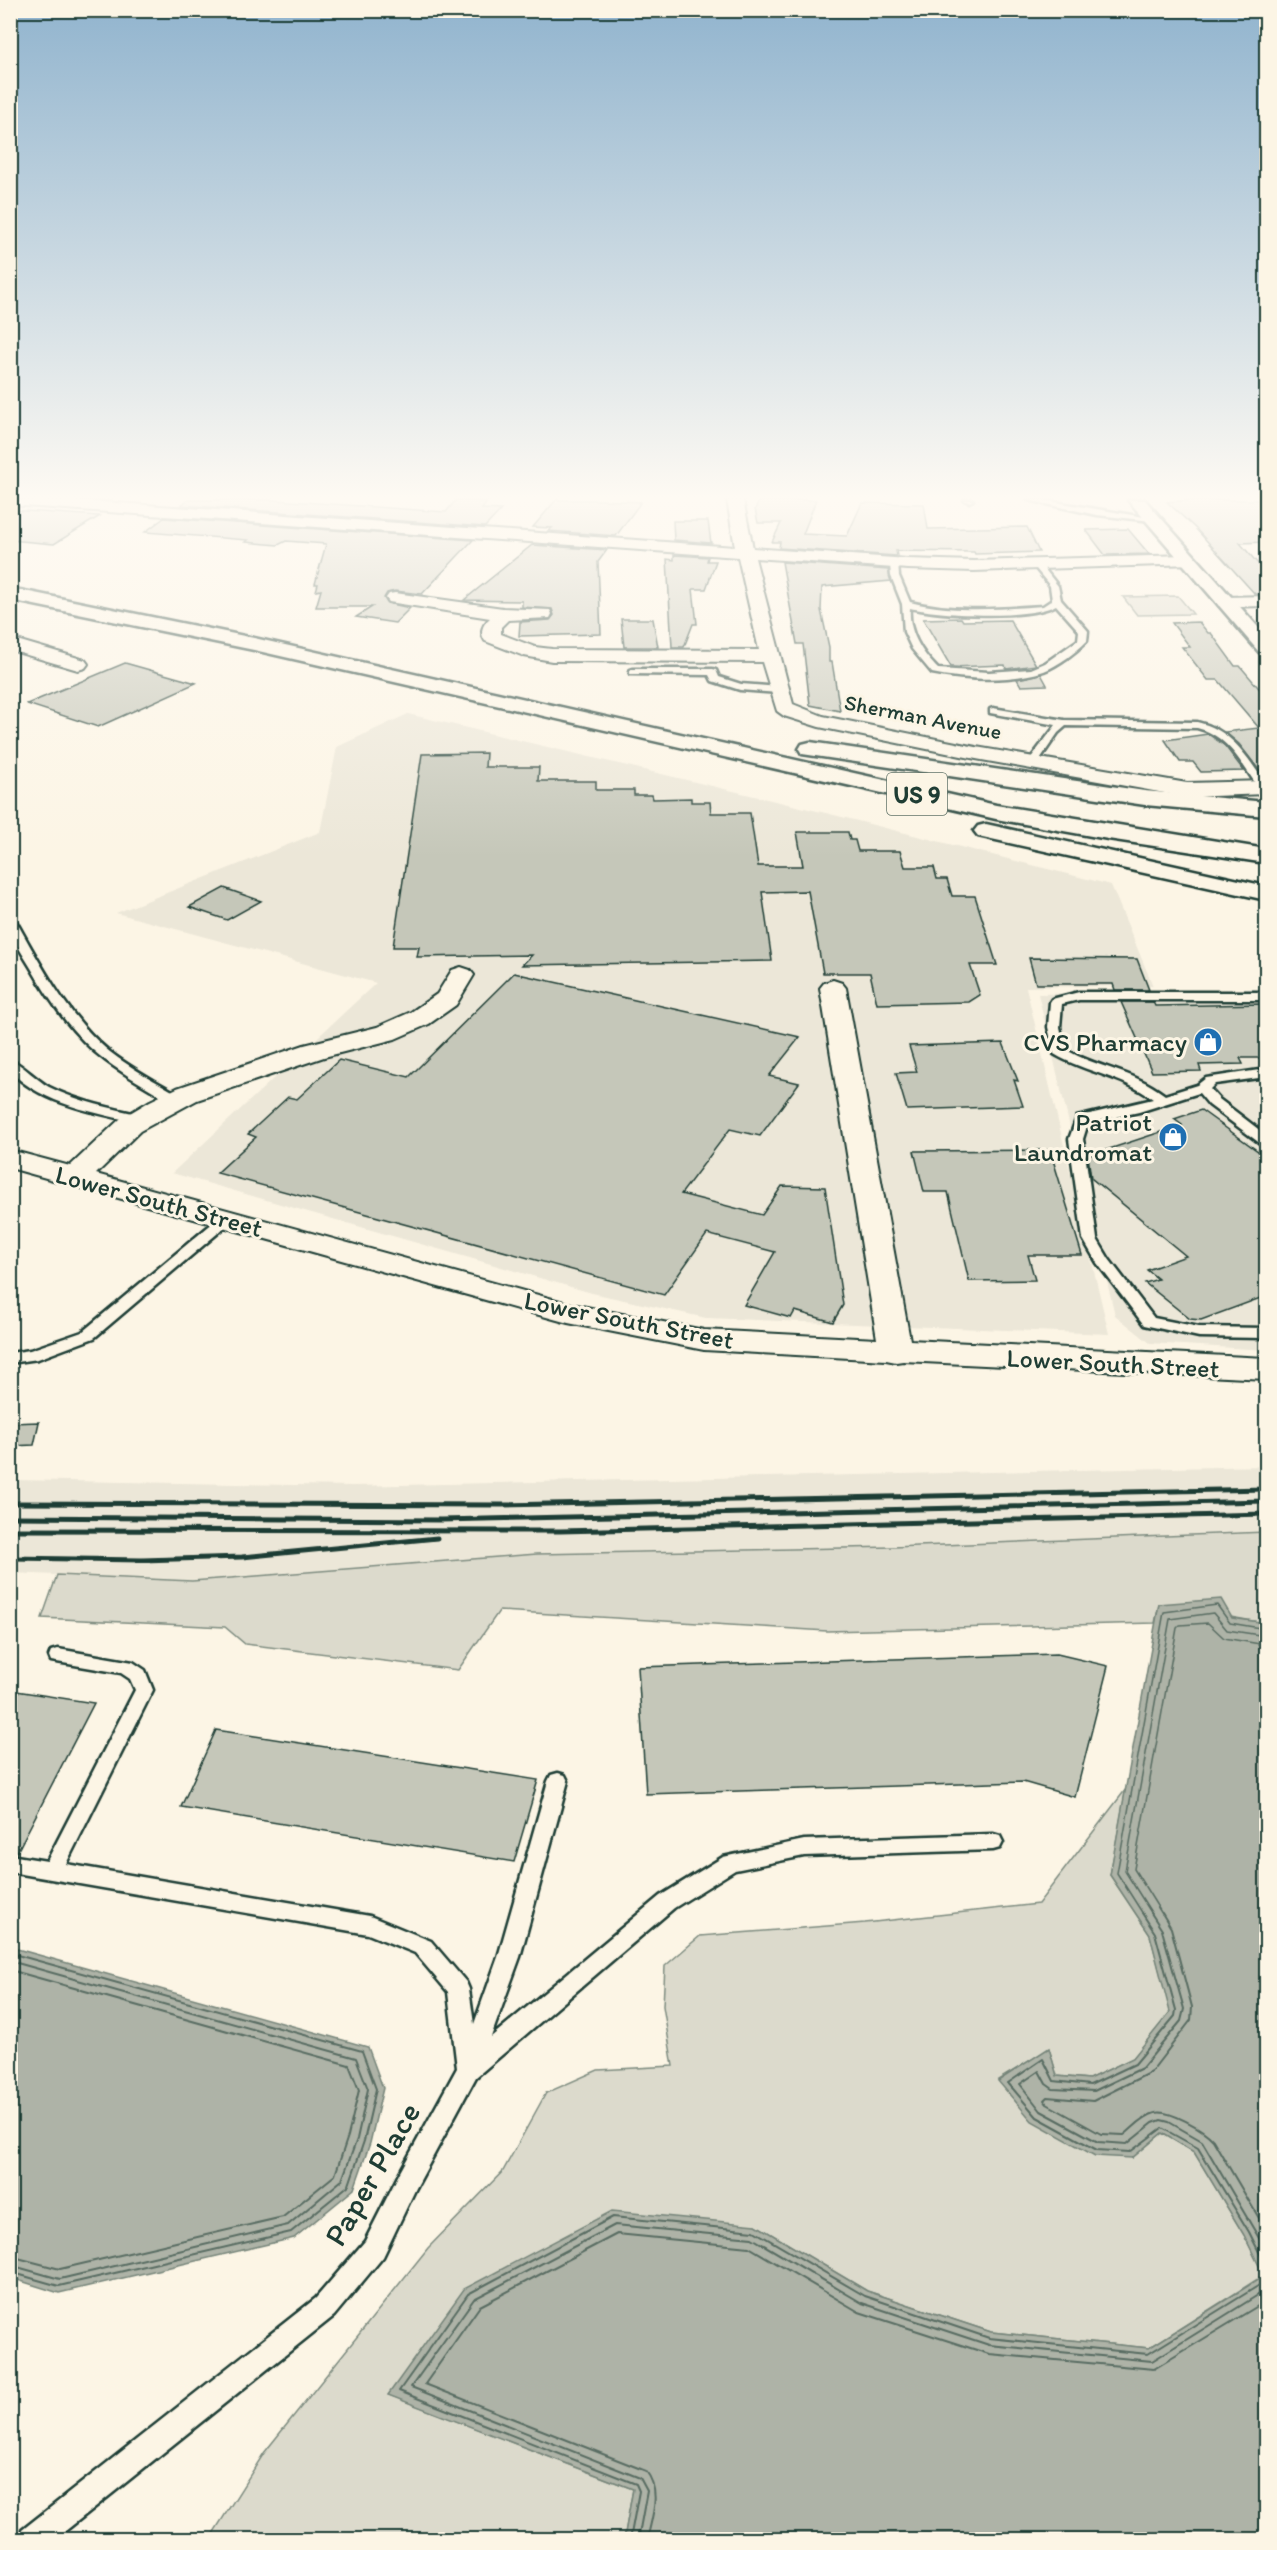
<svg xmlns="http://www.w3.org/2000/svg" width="1277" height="2550" viewBox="0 0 1277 2550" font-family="Itim,sans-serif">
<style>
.built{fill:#ece7d8}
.green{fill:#dcdacc;stroke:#7e8c80;stroke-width:1.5}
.water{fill:#aeb3a7;stroke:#758479;stroke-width:1.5}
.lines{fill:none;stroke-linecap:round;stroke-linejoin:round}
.shore-far1{stroke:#586c62;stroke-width:1.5}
.shore{stroke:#586c62;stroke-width:2}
.building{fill:#c5c7b9;stroke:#1f3d34;stroke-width:1.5}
.lane-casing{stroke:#1f3d34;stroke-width:5}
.street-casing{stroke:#1f3d34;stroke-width:4}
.secondary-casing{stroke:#1f3d34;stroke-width:5}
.highway-casing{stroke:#1f3d34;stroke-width:5}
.lane{fill:#fcf5e5;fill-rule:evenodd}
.street{fill:#fcf5e5;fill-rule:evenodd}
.secondary{fill:#fcf5e5;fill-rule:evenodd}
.highway{fill:#fcf5e5;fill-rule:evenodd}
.rail{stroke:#1f3d34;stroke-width:5}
.labels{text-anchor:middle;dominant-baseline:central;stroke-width:6;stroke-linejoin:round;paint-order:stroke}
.far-street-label{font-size:22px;fill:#1f3d34;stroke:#fcf5e5}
.shield{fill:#fcf5e5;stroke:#617469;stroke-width:1.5}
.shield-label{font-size:24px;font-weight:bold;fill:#1f3d34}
.poi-label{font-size:26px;fill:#1f3d34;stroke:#fcf5e5;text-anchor:end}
.street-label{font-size:26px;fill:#1f3d34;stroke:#fcf5e5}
.near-street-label{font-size:32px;fill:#1f3d34;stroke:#fcf5e5}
</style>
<rect width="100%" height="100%" fill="#fcf5e5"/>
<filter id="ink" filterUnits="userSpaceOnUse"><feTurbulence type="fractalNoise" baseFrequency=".0167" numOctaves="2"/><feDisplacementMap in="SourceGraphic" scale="12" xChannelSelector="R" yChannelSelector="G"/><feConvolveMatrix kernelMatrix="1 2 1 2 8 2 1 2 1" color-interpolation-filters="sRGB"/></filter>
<g filter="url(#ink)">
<!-- built -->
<g class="built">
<path d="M408 714 830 814 1111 885 1153 986 1026 987 1109 1334 706 1318 592 1293 172 1173 376 983 116 913 320 832 337 747Z"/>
<path d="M1266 989V1350L1150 1343 1115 1315 1038 994Z"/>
<path d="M1266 1466V1532L893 1547 537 1554 192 1581 11 1573V1480L352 1486Z"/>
</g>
<!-- green -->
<g class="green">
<path d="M1178 596 1193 614 1137 615 1123 597Z"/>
<path d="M1266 1532V1623H1264L1159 1604 1155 1623 827 1631 499 1611 458 1670 245 1644 225 1627 42 1618 57 1575 192 1581 537 1554 893 1547Z"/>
<path d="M1126 1789 1110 1875 1150 1935 1171 2012 1133 2058 1089 2079 1057 2076 1049 2049 998 2080 1132 2158 1162 2133 1194 2152 1244 2235 1264 2275 1149 2348 991 2332 867 2291 756 2225 389 2395 633 2489 624 2539 209 2540 264 2453 428 2248 503 2171 546 2093 598 2070 673 2066 663 2006 665 1966 700 1936 865 1923 1038 1904Z"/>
</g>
<!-- water -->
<g class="water">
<path d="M1221 1599 1232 1618 1266 1623V2539H624L633 2489 388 2395 464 2289 612 2211 756 2225 867 2291 991 2332 1149 2348 1264 2276 1244 2235 1194 2152 1162 2133 1132 2158 1095 2156 1032 2121 998 2081 1049 2048 1057 2076 1089 2079 1133 2058 1170 2012 1150 1935 1110 1875 1159 1604Z"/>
<path d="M10 1947 368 2047 383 2088 370 2143 354 2189 294 2238 59 2293 11 2278Z"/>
</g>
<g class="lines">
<!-- shore-far1 -->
<g class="shore-far1">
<path d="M1143 1914 1117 1873 1164 1612 1217 1605 1230 1623 1266 1629"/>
<path d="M1152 1914 1125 1871 1170 1619 1213 1613 1227 1630 1266 1636"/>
<path d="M1162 1914 1134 1869 1177 1628 1180 1625 1208 1623 1224 1638 1266 1645"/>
</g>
<!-- shore -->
<g class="shore">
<path d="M1142 1913 1155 1933 1176 2010 1175 2016 1135 2064 1090 2085 1054 2081 1043 2059 1008 2083 1037 2117 1097 2150 1130 2152 1162 2128 1198 2148 1249 2232 1266 2266"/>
<path d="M1151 1913 1162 1930 1184 2009 1181 2021 1142 2068 1094 2091 1053 2089 1046 2084 1039 2071 1020 2084 1041 2111 1098 2142 1127 2144 1153 2123 1161 2120 1169 2122 1202 2141 1266 2250"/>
<path d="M1162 1913 1171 1928 1192 2007 1191 2020 1151 2072 1093 2101 1047 2097 1044 2100 1047 2104 1101 2134 1124 2135C1133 2128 1143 2116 1155 2113 1169 2109 1203 2129 1213 2140L1266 2230"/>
<path d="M10 1953 362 2051 376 2089 364 2141 349 2185 291 2232 59 2286 10 2272"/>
<path d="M10 1961 356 2058 368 2089 357 2139 342 2180 288 2225 60 2279 10 2265"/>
<path d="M10 1970 349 2065 359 2090 348 2136 335 2175 283 2217 60 2269 10 2256"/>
<path d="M630 2540 639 2491 636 2484 399 2391 468 2294 613 2217 754 2231 865 2296 989 2338 1148 2354 1266 2281"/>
<path d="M638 2540 647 2491 640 2478 411 2387 474 2299 615 2225 752 2238 862 2303 989 2345 1152 2361 1266 2290"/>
<path d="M647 2540C652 2517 662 2491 646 2471L425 2384 480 2306 617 2234 749 2247 859 2312 989 2354 1154 2369 1266 2301"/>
</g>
</g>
<!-- building -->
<g class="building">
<path d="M188 500H275L446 512 456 500 487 502 482 509 501 510 485 527 181 505Z"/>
<path d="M556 500H602L641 502 616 536 548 531 552 528 533 527Z"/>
<path d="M760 500H816L803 534 847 536 862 503 924 504 928 529 1027 527 1039 552 975 554 974 552 896 551 897 556 779 548 780 542H772L781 523H758L755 509Z"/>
<path d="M1195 500H1266V542L1240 543 1266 573V594H1255L1196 529 1167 502Z"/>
<path d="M10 510 100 516 54 544 10 540Z"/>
<path d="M164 518 473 540 422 594 395 591 387 593 384 598 387 603 410 608 395 623 356 617 372 607H316L321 590 316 591 318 584H315L326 544 286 541 278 545 245 542 248 540 145 532Z"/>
<path d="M673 521H708L711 543 674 540Z"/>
<path d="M1128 529 1149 554 1105 555 1086 530Z"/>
<path d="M532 545 607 550 598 562 601 634 519 636 520 622 550 620 554 615 552 609 522 607V601L464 600Z"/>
<path d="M674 555 708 557 707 561H716L706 589H693L697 624H693L684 647H672L667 559 674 560Z"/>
<path d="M782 562 888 570 891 581 822 587 821 610 829 647V662H832L840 711 810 705 803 644H797Z"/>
<path d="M961 618 963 621 1010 620 1036 665 1006 669 1005 665 951 667 923 619Z"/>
<path d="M621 619H653L658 647H624Z"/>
<path d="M1199 622 1208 633H1211L1235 666H1240L1263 693H1260L1266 701V770H1259L1239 744 1225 732 1259 728 1218 680H1208L1182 647H1190L1172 623Z"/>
<path d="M125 663 196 683 98 727 27 704Z"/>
<path d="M1041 674 1047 685 1021 686 1017 679Z"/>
<path d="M1208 734 1225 746 1244 771 1201 772 1193 762H1180L1165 740Z"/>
<path d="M486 753 485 767H539L538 781H596V790H634V795H652L653 799 691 798V802H710L711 813H750L758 866H803L797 832H848L850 840H855L858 851H900L905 867H934L937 879H947L952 896H975L997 965H970L980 995 969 1002 877 1004 870 973H823L808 891 762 892 772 961 522 965 532 955 417 957 419 947H393L422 754Z"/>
<path d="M224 888 261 901 227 920 189 907Z"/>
<path d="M1029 958 1137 959 1149 990H1115L1113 984H1036Z"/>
<path d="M514 973 800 1037 769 1076 799 1083 760 1136 730 1129 681 1194 762 1215 782 1186 825 1187 843 1305 833 1322 795 1311 791 1318 744 1305 775 1252 707 1234 664 1295 217 1173 256 1137 248 1134 288 1097 297 1099 339 1060 409 1077Z"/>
<path d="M1121 1002H1153L1155 1006 1266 1004V1058H1240L1243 1064 1199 1065 1201 1071 1152 1072Z"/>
<path d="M1003 1043 1018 1081 1014 1080 1023 1106 907 1110 896 1073 917 1072 909 1046Z"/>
<path d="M1201 1110 1266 1157V1296L1201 1320 1190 1319 1145 1283 1158 1279 1147 1270 1186 1256 1091 1178 1088 1156 1182 1125 1174 1119Z"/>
<path d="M1050 1150 1082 1255H1028L1035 1280 969 1281 948 1192H924L914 1151Z"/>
<path d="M39 1422 34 1445 10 1446V1423Z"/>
<path d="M1057 1654 1108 1666 1075 1797 1023 1782 646 1794 638 1667Z"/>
<path d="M10 1690 94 1703 16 1854 10 1853Z"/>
<path d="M216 1730 538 1780 514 1862 181 1807Z"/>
</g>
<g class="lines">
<!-- lane casing -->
<g class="lane-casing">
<g id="lane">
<path d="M964 500H973L969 502Z"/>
<path d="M1028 500H1043L1156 519 1152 521 1097 515Z"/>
<path d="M894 562 898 564 899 576 910 602C954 613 998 609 1043 606L1052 600 1050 586 1032 564 1039 562 1058 586 1061 600 1088 631 1087 641C1076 652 1059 665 1044 671 1011 682 966 680 932 673L912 649 904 632 902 604 891 576 890 564ZM1056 605 1079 631 1078 640 1045 663 1031 669 989 672 938 669C921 652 908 632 910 608 940 615 1030 620 1056 605Z"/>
<path d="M633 669H713L716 670 719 677 741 684 779 687 784 690 779 693 740 690 712 681 709 675 630 674V670Z"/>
<path d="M993 708 1064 720 1197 722C1232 730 1247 757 1266 784V791L1260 790C1243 766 1228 735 1197 728L1066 726 1058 733 1036 765H1028L1027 763 1056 725 990 713V709Z"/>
<path d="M10 918 16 921C42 967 68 1017 110 1052 132 1069 157 1082 181 1096L183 1099 181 1102H171C149 1088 126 1076 105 1060 73 1036 50 1001 31 968 21 951 10 937 10 918Z"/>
<path d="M1079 992H1266V1000H1079L1062 1004 1060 1027 1065 1049C1098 1069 1131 1069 1165 1095L1197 1085 1206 1078 1266 1069V1077L1215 1084 1210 1089 1219 1099 1266 1135V1145L1261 1144 1209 1105 1199 1093 1139 1112 1088 1123 1083 1139 1097 1239 1109 1259 1154 1318 1199 1327 1266 1328V1338L1199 1337 1144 1325 1097 1263 1083 1239 1069 1139 1077 1117 1153 1099C1122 1076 1086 1073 1054 1054L1048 1027 1050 1002 1052 999Z"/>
<path d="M10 1059C19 1062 37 1080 49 1087 79 1102 112 1108 145 1116L147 1119 140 1123C97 1113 43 1105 10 1071Z"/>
<path d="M226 1215 231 1216 233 1219 231 1222 94 1338 38 1359 10 1363V1353L30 1350 82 1332 221 1216Z"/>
<path d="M58 1649 133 1662 145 1670 153 1690 66 1864 370 1916 431 1941 466 1982 469 1989 474 2024 498 1957 548 1781 551 1775 558 1773 565 1775 568 1781 520 1957 491 2037 660 1896 723 1857 804 1840 993 1834 1000 1836 1003 1842 1000 1848 993 1850 804 1856 735 1870 674 1908 476 2077 416 2188 383 2257 334 2316 54 2540H19L22 2530 316 2298 365 2241 400 2172 457 2068 448 1992 415 1953 368 1934 10 1872V1855L47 1861 135 1690 130 1679 121 1673 51 1661 49 1656 51 1651Z"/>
</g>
</g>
<!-- street casing -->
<g class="street-casing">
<g id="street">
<path d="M10 500H76L735 547 727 500H743L753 548 908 559 974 561 1187 555 1193 556 1196 560 1193 564 974 571 908 569 755 558 793 704 823 716 976 747 1187 783 1266 781V794L1187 797 976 759 819 727 784 716 777 711 762 662 552 661 524 656 485 641C479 632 483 624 490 618L395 603 389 602 386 598 389 594 395 593 503 608 550 610 552 614 550 618 508 620 501 627V634L535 647 552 649 759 650 738 557 10 505Z"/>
<path d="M1266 596V606L1225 607 1219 606 1216 602 1219 598 1225 597Z"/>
<path d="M10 638 85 660 88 664 85 668 78 670 10 650Z"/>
<path d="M461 967 470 970 474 975 456 1005 429 1024 395 1039 324 1057 197 1100 140 1131 96 1174 571 1304 704 1330 877 1339 820 988 824 983 833 980 842 983 846 988 910 1340 1266 1358V1379L903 1361 896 1362 886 1360 704 1350 568 1323 10 1168V1150L70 1166 120 1119 150 1101 177 1088 304 1045 377 1027 411 1012 437 994 452 970Z"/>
</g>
</g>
<!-- secondary casing -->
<g class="secondary-casing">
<path id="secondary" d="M1128 500H1145L1266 636V654L1259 652Z"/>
</g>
<!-- highway casing -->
<g class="highway-casing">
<g id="highway">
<path d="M10 588 254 638 996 805 1266 849V863L1108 839 996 819 254 650 10 600Z"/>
<path d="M810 742 1145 791 1266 802V816L1145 805 802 754 799 749 802 744Z"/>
<path d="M986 824 1266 886V900L978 836 974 831 978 826Z"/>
</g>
</g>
<!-- lane -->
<use href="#lane" class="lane"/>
<!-- street -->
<use href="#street" class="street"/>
<!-- secondary -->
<use href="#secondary" class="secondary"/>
<!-- highway -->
<use href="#highway" class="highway"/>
<!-- rail -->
<g class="rail">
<path d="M10 1503 502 1505 1266 1489"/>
<path d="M10 1517 441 1520 1266 1501"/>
<path d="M10 1530 560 1531 1266 1514"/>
<path d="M10 1558 142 1560 242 1557 437 1538"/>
</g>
</g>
</g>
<!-- sky -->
<linearGradient id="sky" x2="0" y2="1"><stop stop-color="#91b4ce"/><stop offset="0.58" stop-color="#fefaf3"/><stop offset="1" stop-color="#fefaf3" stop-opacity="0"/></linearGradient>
<rect width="1277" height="857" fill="url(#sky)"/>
<!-- icons -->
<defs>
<g id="shop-disc" transform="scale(1.5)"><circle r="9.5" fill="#1f6fb2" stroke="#fcf5e5"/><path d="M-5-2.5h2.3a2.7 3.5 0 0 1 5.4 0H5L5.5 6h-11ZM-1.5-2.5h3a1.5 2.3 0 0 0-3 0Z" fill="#fff"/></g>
</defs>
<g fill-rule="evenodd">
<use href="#shop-disc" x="1208" y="1042"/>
<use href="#shop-disc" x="1173" y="1137"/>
</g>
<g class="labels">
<!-- far-street labels -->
<g class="far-street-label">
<text transform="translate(923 717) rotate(11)">Sherman Avenue</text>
</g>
<!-- shield labels -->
<rect class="shield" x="887" y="773" width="60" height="42" rx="4.5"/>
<g class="shield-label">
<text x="917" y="794">US 9</text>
</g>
<!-- poi labels -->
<g class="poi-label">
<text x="1187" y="1042">CVS Pharmacy</text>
<text x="1152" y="1122">Patriot<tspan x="1152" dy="30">Laundromat</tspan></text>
</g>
<!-- street labels -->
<g class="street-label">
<text transform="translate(159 1201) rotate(15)">Lower South Street</text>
<text transform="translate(629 1320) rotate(11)">Lower South Street</text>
<text transform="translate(1113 1363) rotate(3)">Lower South Street</text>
</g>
<!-- near-street labels -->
<g class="near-street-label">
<text transform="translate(372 2174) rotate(-60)">Paper Place</text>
</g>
</g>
<!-- margin -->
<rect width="1277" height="2550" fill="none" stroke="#fcf5e5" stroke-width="36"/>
<rect x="18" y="18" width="1241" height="2514" fill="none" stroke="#1f3d34" stroke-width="2" filter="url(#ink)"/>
</svg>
